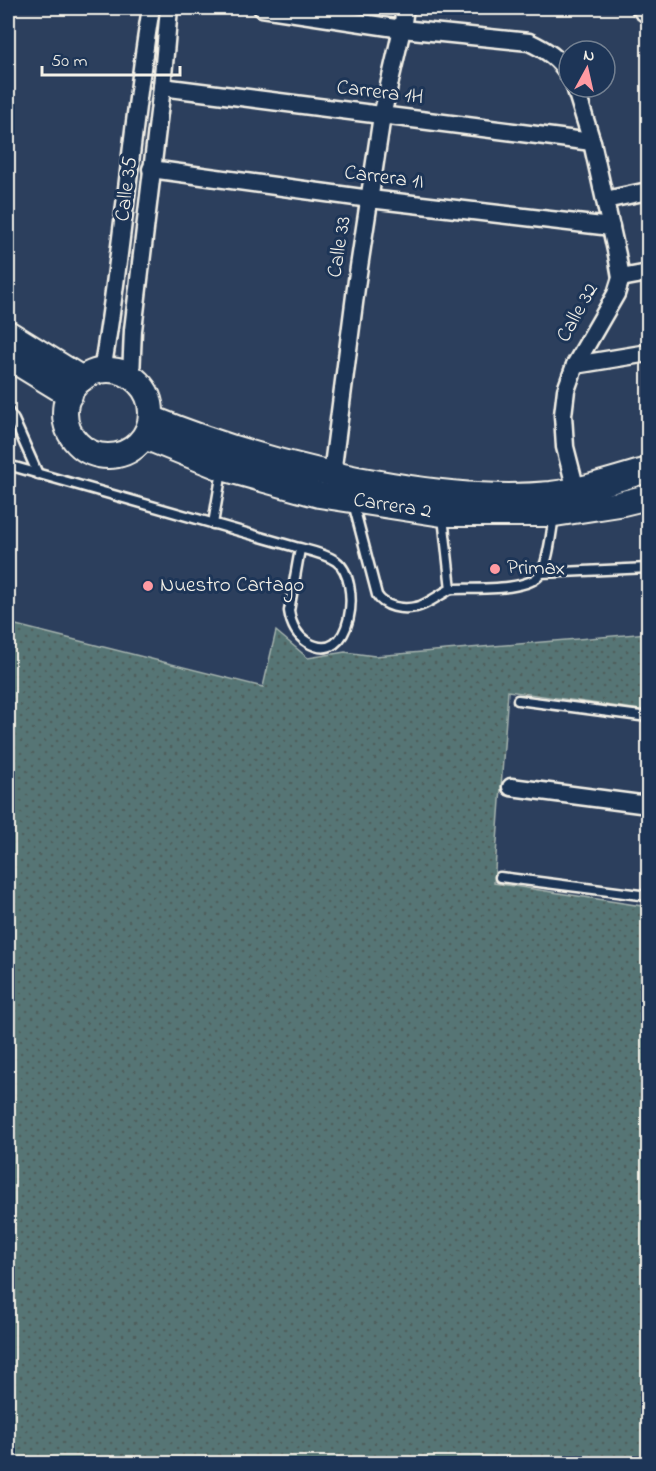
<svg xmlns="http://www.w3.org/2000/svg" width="656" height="1471" viewBox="0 0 656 1471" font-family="'Indie Flower',sans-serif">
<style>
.grass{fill:url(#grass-dots);stroke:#a5b3ae;stroke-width:1.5}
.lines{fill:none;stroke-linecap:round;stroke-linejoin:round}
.service-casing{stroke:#f4f1e8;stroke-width:13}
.minor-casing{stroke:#f4f1e8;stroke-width:21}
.tertiary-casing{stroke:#f4f1e8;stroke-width:26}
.secondary-casing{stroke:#f4f1e8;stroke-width:28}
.service{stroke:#1d3557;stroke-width:8}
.minor{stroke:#1d3557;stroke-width:16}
.tertiary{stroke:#1d3557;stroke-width:21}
.secondary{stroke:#1d3557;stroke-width:24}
.poi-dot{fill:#ff9aa2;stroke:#1d3557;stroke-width:2}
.labels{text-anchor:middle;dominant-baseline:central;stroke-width:6;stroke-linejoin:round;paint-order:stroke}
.street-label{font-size:21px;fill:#f4f1e8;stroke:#1d3557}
.poi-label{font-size:21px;fill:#f4f1e8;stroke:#1d3557;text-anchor:start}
</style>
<defs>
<pattern id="grass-dots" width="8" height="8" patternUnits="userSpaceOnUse" patternTransform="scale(1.5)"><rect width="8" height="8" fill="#567574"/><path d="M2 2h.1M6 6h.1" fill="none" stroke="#505e5d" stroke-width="1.8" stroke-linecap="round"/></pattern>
</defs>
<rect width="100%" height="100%" fill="#2c3f5d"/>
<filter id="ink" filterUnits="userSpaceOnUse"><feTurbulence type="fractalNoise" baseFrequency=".0167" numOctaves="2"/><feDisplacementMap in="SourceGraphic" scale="12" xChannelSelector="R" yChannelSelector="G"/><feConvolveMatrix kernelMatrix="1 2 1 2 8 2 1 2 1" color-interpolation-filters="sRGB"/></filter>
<g filter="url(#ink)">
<!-- grass -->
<path class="grass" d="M8 623 263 687 276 631 308 658 345 652 375 656 648 633V711L508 691 494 883 648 907V1463H8Z"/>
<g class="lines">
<!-- service casing -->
<g class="service-casing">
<g id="service">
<path d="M8 411 14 420 38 474"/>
<path d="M8 465 292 546C306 550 324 553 336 561 363 580 352 670 307 642 296 635 291 624 289 611L300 549"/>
<path d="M353 503 377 595C384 607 402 610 416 607 427 605 440 594 451 589"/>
<path d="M443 517 451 589C472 588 530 592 541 573 549 560 551 532 554 517"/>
<path d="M213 524 222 471"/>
<path d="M541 573 648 568"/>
<path d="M518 700 648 717"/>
<path d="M500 877 648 896"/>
</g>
</g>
<!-- minor casing -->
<g class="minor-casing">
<g id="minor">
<path d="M262 8 402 29 529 42C546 50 559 58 569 75"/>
<path d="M162 87 592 142"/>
<path d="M575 87 592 142 617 255 621 278 616 294 575 365 566 390 563 415 565 447 576 490"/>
<path d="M151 169 370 199 611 227"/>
<path d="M605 200 648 191"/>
<path d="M621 278 648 273"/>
<path d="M575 365 648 353"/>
<path d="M102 371C123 251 131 128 151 8"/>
<path d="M131 376 133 330 162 87 169 8"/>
<path d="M332 474 357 280 382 116 402 29 405 8"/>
<path d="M511 787 648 805"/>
</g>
</g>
<!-- tertiary casing -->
<g class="tertiary-casing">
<path id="tertiary" d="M643 8 648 12"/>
</g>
<!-- secondary casing -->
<g class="secondary-casing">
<g id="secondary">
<path d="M8 333 82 379"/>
<path d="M8 357 70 395"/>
<circle cx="108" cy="413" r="43"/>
<path d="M151 418C229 450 309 472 392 485 445 494 498 499 551 494 585 490 616 479 648 470"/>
<path id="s1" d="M145 437 222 468 319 495 442 514H555L619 504 648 497"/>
</g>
</g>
<!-- service -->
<use href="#service" class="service"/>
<!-- minor -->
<use href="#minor" class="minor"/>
<!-- tertiary -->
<use href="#tertiary" class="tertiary"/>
<!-- secondary -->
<use href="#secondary" class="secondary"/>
</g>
</g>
<!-- markers -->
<g class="poi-dot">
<circle cx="495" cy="569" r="6"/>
<circle cx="148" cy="586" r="6"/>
</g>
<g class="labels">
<!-- street labels -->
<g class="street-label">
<text transform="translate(380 93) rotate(7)">Carrera 1H</text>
<text transform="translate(384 178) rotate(7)">Carrera 1I</text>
<text transform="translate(127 189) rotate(-83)">Calle 35</text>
<text transform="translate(340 247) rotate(-81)">Calle 33</text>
<text transform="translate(578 313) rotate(-61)">Calle 32</text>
<text stroke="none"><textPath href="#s1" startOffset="258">Carrera 2</textPath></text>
</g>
<!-- poi labels -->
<g class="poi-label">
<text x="507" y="569">Primax</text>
<text x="160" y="586">Nuestro Cartago</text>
</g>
</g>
<!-- margin -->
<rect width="656" height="1471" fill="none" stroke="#1d3557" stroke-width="30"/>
<rect x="15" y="15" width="626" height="1441" fill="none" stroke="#f4f1e8" stroke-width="2" filter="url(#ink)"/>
<!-- north arrow -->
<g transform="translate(587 69) rotate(8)"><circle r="28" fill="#1d3557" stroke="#738091" stroke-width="1.5"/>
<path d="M0-4.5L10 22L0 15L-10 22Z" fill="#ff9aa2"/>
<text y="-9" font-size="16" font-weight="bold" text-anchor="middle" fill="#f4f1e8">N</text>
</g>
<!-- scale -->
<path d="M42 66v9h138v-9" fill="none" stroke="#f4f1e8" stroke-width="3"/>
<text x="51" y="66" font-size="18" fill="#f4f1e8" stroke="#1d3557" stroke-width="4.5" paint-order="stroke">50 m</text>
</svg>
